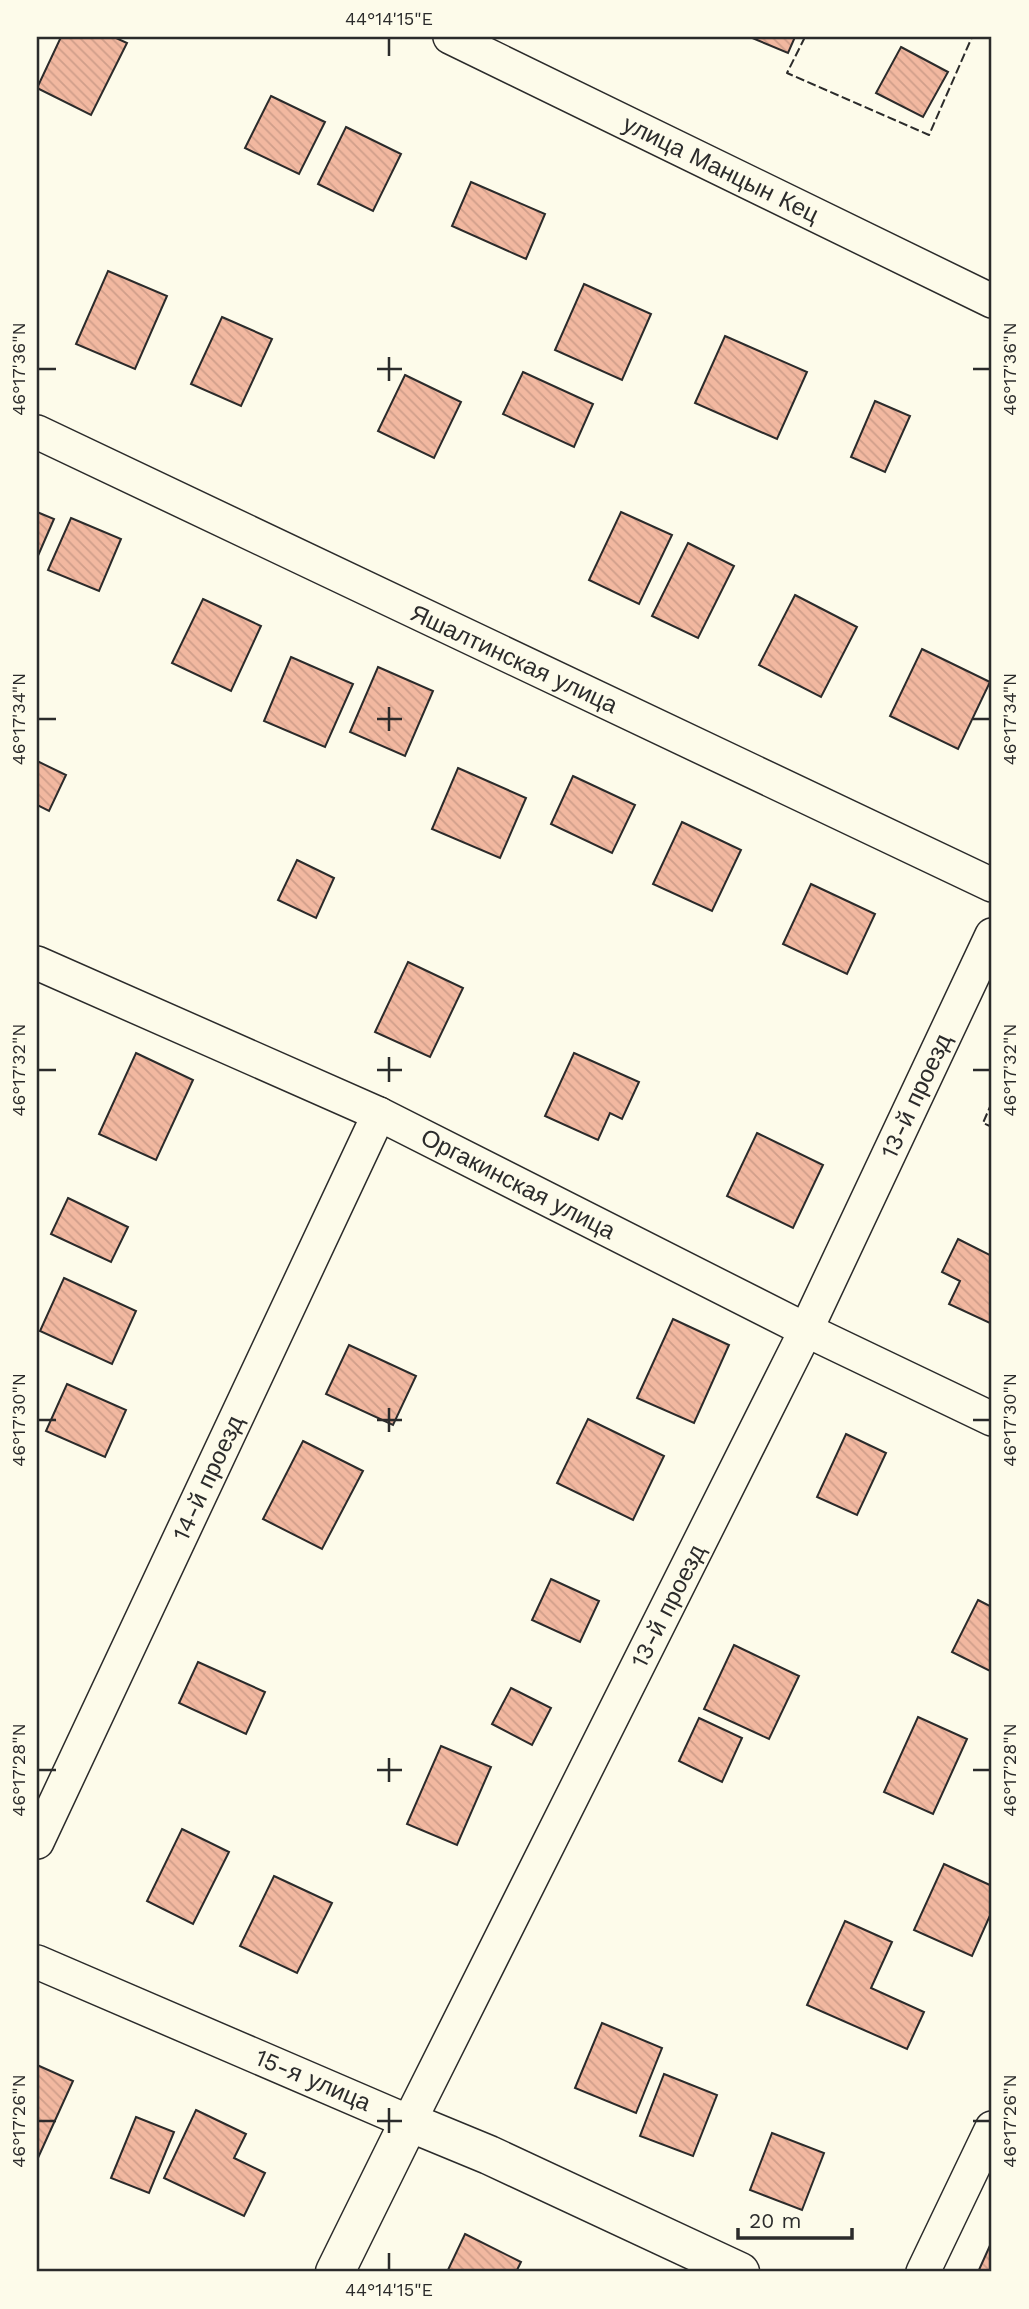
<svg xmlns="http://www.w3.org/2000/svg" width="1029" height="2309" viewBox="0 0 1029 2309" font-family="'Work Sans',sans-serif">
<style>
.building{fill:url(#building-back-hatch);stroke:#2b2b2b;stroke-width:2}
.lines{fill:none;stroke-linecap:round;stroke-linejoin:round}
.minor-casing{stroke:#2b2b2b;stroke-width:36}
.tertiary-casing{stroke:#2b2b2b;stroke-width:41}
.minor{stroke:#fdfbea;stroke-width:33}
.tertiary{stroke:#fdfbea;stroke-width:38}
.fence{stroke:#2b2b2b;stroke-width:2;stroke-dasharray:9 3.5;stroke-linecap:butt}
.ticks{fill:none;stroke:#2b2b2b;stroke-width:2.5}
.labels{text-anchor:middle;dominant-baseline:central;stroke-width:5;stroke-linejoin:round;paint-order:stroke}
.street-label{font-size:24px;fill:#2b2b2b;stroke:#fdfbea}
.neatline{fill:none;stroke:#2b2b2b;stroke-width:2.5}
.ticks-label{font-size:18px;text-anchor:middle;fill:#2b2b2b}
</style>
<defs>
<pattern id="building-back-hatch" width="6" height="6" patternUnits="userSpaceOnUse" patternTransform="scale(1.75)"><rect width="6" height="6" fill="#f2b8a0"/><path d="M-1 5l2 2M0 0l6 6M5-1l2 2" fill="none" stroke="#d09e8a"/></pattern>
</defs>
<rect width="100%" height="100%" fill="#fdfbea"/>
<!-- building -->
<g class="building">
<path d="M61 37H114L127 43 91 115 37 88Z"/>
<path d="M750 37H795L788 53Z"/>
<path d="M901 47 948 72 923 117 876 93Z"/>
<path d="M271 96 325 122 299 174 245 148Z"/>
<path d="M346 127 401 154 373 211 318 184Z"/>
<path d="M471 182 545 214 526 259 452 226Z"/>
<path d="M108 271 167 296 135 369 76 344Z"/>
<path d="M584 284 651 314 622 380 555 350Z"/>
<path d="M222 317 272 339 241 406 191 384Z"/>
<path d="M725 336 807 372 777 439 695 403Z"/>
<path d="M523 372 593 404 574 447 503 414Z"/>
<path d="M405 375 461 402 434 458 378 431Z"/>
<path d="M875 401 910 416 885 472 851 457Z"/>
<path d="M37 512 54 519 37 558Z"/>
<path d="M621 512 672 535 639 604 589 580Z"/>
<path d="M71 518 121 539 99 591 48 570Z"/>
<path d="M688 543 734 566 698 638 652 616Z"/>
<path d="M795 595 857 627 821 697 759 665Z"/>
<path d="M203 599 261 626 231 691 172 663Z"/>
<path d="M922 649 990 682 958 749 890 716Z"/>
<path d="M291 657 353 684 325 747 264 721Z"/>
<path d="M378 667 433 691 405 756 350 732Z"/>
<path d="M37 761 66 775 49 811 37 805Z"/>
<path d="M458 768 526 798 500 858 432 829Z"/>
<path d="M573 776 635 805 612 853 551 824Z"/>
<path d="M682 822 741 850 712 911 653 884Z"/>
<path d="M297 860 334 878 316 918 278 900Z"/>
<path d="M811 884 875 914 847 974 783 944Z"/>
<path d="M408 962 463 988 430 1057 375 1032Z"/>
<path d="M136 1053 193 1080 156 1160 99 1134Z"/>
<path d="M574 1053 639 1082 622 1119 610 1113 598 1140 545 1116Z"/>
<path d="M757 1133 823 1165 793 1228 727 1196Z"/>
<path d="M68 1198 128 1227 111 1262 51 1234Z"/>
<path d="M958 1239 992 1256V1324L949 1304 960 1281 942 1272Z"/>
<path d="M64 1278 136 1311 112 1364 40 1331Z"/>
<path d="M673 1319 729 1345 694 1423 637 1398Z"/>
<path d="M349 1345 416 1376 393 1425 326 1394Z"/>
<path d="M67 1384 126 1410 105 1457 46 1431Z"/>
<path d="M588 1419 664 1456 633 1520 557 1483Z"/>
<path d="M846 1434 886 1453 857 1515 817 1497Z"/>
<path d="M303 1441 363 1471 322 1549 263 1519Z"/>
<path d="M551 1579 599 1601 580 1642 532 1620Z"/>
<path d="M978 1600 992 1607V1672L952 1652Z"/>
<path d="M734 1645 799 1676 769 1739 704 1709Z"/>
<path d="M198 1662 265 1692 246 1734 179 1703Z"/>
<path d="M511 1688 551 1708 532 1745 492 1724Z"/>
<path d="M918 1717 967 1739 933 1814 884 1792Z"/>
<path d="M699 1718 742 1738 722 1782 679 1761Z"/>
<path d="M441 1746 491 1767 457 1845 407 1824Z"/>
<path d="M182 1829 229 1852 193 1924 147 1901Z"/>
<path d="M944 1864 992 1886V1911L972 1956 914 1930Z"/>
<path d="M274 1876 332 1903 297 1973 240 1946Z"/>
<path d="M845 1921 892 1942 871 1988 924 2012 907 2049 807 2005Z"/>
<path d="M602 2023 662 2048 636 2113 575 2088Z"/>
<path d="M37 2065 73 2081 37 2160Z"/>
<path d="M664 2074 717 2095 693 2156 640 2136Z"/>
<path d="M196 2110 246 2134 234 2158 265 2173 244 2216 164 2178Z"/>
<path d="M136 2117 174 2132 149 2193 111 2178Z"/>
<path d="M772 2133 824 2153 802 2210 750 2190Z"/>
<path d="M465 2234 521 2262 516 2272H447Z"/>
<path d="M992 2241V2272H978Z"/>
</g>
<g class="lines">
<!-- minor casing -->
<g class="minor-casing">
<g id="minor">
<path d="M450 37 992 301"/>
<path d="M37 432 992 885"/>
<path d="M37 963 379 1114 806 1330 992 1419"/>
<path d="M37 1842 379 1114"/>
<path d="M37 1962 409 2122 806 1330 992 935"/>
<path d="M923 2272 992 2128"/>
</g>
</g>
<!-- tertiary casing -->
<g class="tertiary-casing">
<path id="tertiary" d="M335 2272 409 2122 489 2155 740 2272"/>
</g>
<!-- minor -->
<use href="#minor" class="minor"/>
<!-- tertiary -->
<use href="#tertiary" class="tertiary"/>
<!-- fence -->
<g class="fence">
<path d="M805 37 787 73 929 135 972 37"/>
<path d="M992 1102 983 1123 992 1127"/>
</g>
</g>
<!-- ticks -->
<path class="ticks" d="M389 38V56M389 357V381M38 369H56M377 369H402M973 369H990M389 707V731M38 719H56M377 719H402M973 719H990M389 1057V1082M38 1070H56M377 1070H402M973 1070H990M389 1408V1432M38 1420H56M377 1420H402M973 1420H990M389 1758V1782M38 1770H56M377 1770H402M973 1770H990M389 2108V2133M38 2121H56M377 2121H402M973 2121H990M389 2253V2270"/>
<g class="labels">
<!-- street labels -->
<g class="street-label">
<text transform="translate(721 169) rotate(26)">улица Манцын Кец</text>
<text transform="translate(514 659) rotate(25)">Яшалтинская улица</text>
<text transform="translate(916 1096) rotate(-65)">13-й проезд</text>
<text transform="translate(518 1184) rotate(27)">Оргакинская улица</text>
<text transform="translate(208 1478) rotate(-65)">14-й проезд</text>
<text transform="translate(668 1606) rotate(-63)">13-й проезд</text>
<text transform="translate(313 2080) rotate(23)">15-я улица</text>
</g>
</g>
<!-- border -->
<rect width="1029" height="2309" fill="none" stroke="#fdfbea" stroke-width="77"/>
<!-- scale -->
<path d="M738 2228v10h114v-10" fill="none" stroke="#2b2b2b" stroke-width="3.5"/>
<text x="749" y="2228" font-size="21" fill="#2b2b2b" stroke="#fdfbea" stroke-width="5" paint-order="stroke">20 m</text>
<rect x="38" y="38" width="952" height="2232" class="neatline"/>
<g class="ticks-label">
<text x="389" y="25">44°14'15"E</text>
<text transform="translate(19 369) rotate(-90)" y="6">46°17'36"N</text>
<text transform="translate(1010 369) rotate(-90)" y="6">46°17'36"N</text>
<text transform="translate(19 719) rotate(-90)" y="6">46°17'34"N</text>
<text transform="translate(1010 719) rotate(-90)" y="6">46°17'34"N</text>
<text transform="translate(19 1070) rotate(-90)" y="6">46°17'32"N</text>
<text transform="translate(1010 1070) rotate(-90)" y="6">46°17'32"N</text>
<text transform="translate(19 1420) rotate(-90)" y="6">46°17'30"N</text>
<text transform="translate(1010 1420) rotate(-90)" y="6">46°17'30"N</text>
<text transform="translate(19 1770) rotate(-90)" y="6">46°17'28"N</text>
<text transform="translate(1010 1770) rotate(-90)" y="6">46°17'28"N</text>
<text transform="translate(19 2121) rotate(-90)" y="6">46°17'26"N</text>
<text transform="translate(1010 2121) rotate(-90)" y="6">46°17'26"N</text>
<text x="389" y="2296">44°14'15"E</text>
</g>
</svg>
